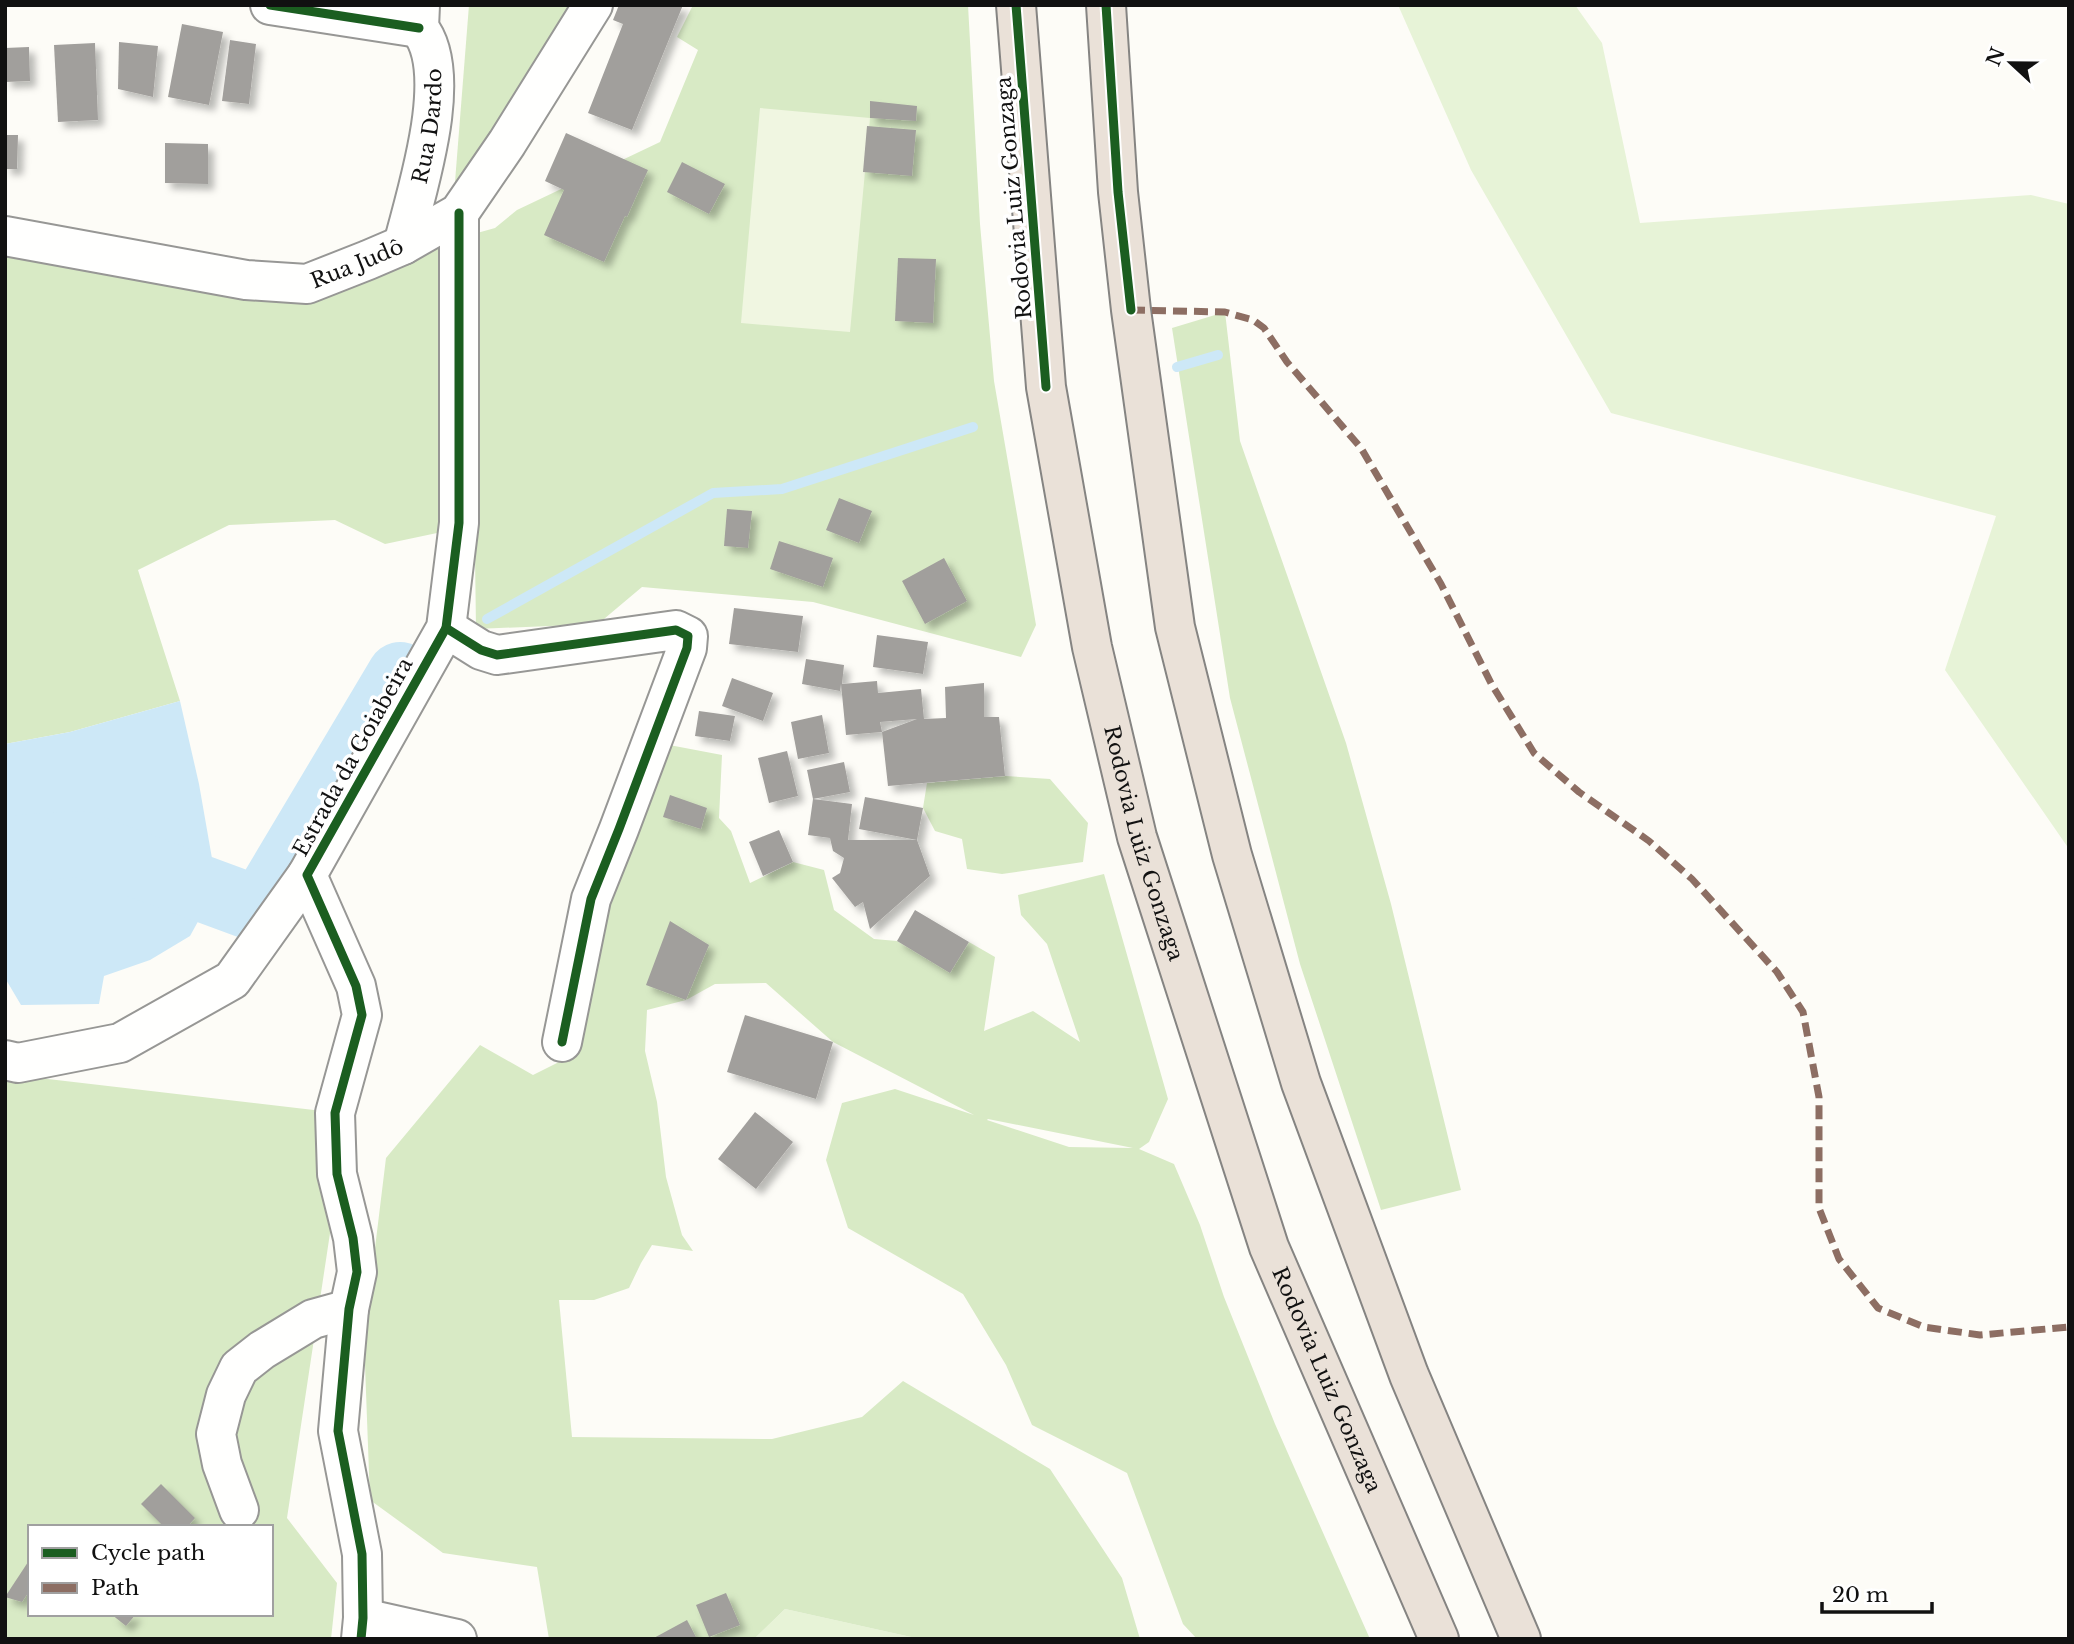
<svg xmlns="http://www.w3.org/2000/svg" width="2074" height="1644" viewBox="0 0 2074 1644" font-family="'Libre Baskerville',serif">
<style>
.green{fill:#e7f3d7}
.forest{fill:#d8eac5;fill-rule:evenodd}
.pitch{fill:#f0f6e1}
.water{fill:#cde8f7}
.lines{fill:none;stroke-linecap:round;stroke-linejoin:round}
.stream{stroke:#cde8f7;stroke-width:10}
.river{stroke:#cde8f7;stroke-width:66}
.building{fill:#a19f9c;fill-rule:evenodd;filter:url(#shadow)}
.street-casing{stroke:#979795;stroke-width:42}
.highway-casing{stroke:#858482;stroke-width:42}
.street{stroke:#fffffe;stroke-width:38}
.highway{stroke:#eae1d8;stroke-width:38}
.quiet{stroke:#8d6e63;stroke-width:7;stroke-dasharray:14 7;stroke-linecap:butt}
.cycleway-casing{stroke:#fff;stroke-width:13}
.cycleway{stroke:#1b5e20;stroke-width:9}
.labels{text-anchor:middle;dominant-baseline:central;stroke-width:7;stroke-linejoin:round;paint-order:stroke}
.street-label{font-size:21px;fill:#111;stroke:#fff}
</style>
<defs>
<filter id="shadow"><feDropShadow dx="6" dy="6" stdDeviation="3.5" flood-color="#0004"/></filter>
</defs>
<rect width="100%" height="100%" fill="#fdfcf7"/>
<!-- green -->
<g class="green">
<path d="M1398 5H1575L1602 43 1640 223 2031 195 2069 204V849L1945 670 1996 516 1611 413 1471 170Z"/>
<path d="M785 1609 920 1639H754Z"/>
</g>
<!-- forest -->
<g class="forest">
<path d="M469 5H582L453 207Z"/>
<path d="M693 5H968L980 224 994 381 1036 625 1021 657 813 602 642 587 598 624 476 629 475 555 467 486 470 235 495 228 517 210 660 142 698 50 677 37Z"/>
<path d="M448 242 439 467 447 520 437 533 385 544 335 520 229 525 138 570 180 701 70 732 5 744V246L306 300Z"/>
<path d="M1225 312 1240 441 1346 743 1391 904 1461 1190 1381 1210 1300 964 1230 698 1172 328Z"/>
<path d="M664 744 722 755 719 818 731 831 750 883 793 862 824 870 834 910 874 939 897 941 950 972 969 942 995 957 984 1031 1033 1011 1080 1042 1047 944 1021 915 1018 895 1104 874 1168 1099 1149 1142 1139 1149 1174 1164 1200 1225 1224 1297 1275 1424 1370 1639H1197L1183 1624 1127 1473 1032 1425 1006 1365 963 1294 848 1228 826 1160 842 1103 895 1089 974 1115 833 1042 766 983 715 984 686 1000 647 1010 645 1051 657 1102 666 1177 682 1235 693 1251 652 1245 641 1263 629 1288 594 1300H559L572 1437 772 1439 862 1417 903 1381 1050 1469 1122 1578 1140 1639H920L785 1609 754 1639H549L537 1567 443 1553 370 1500 364 1338 386 1158 480 1045 533 1075 573 1055 594 921ZM987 1120 988 1119 1133 1148 1069 1147Z"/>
<path d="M1005 776 1050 779 1088 823 1083 862 1002 874 967 869 962 839 935 831 923 808 927 783Z"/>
<path d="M5 1074 348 1114 287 1518 337 1583 331 1639H8L5 1637ZM30 1527H271V1614H30Z"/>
</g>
<!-- pitch -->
<path class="pitch" d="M760 108 870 118 850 332 741 323Z"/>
<!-- water -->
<path class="water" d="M180 701 199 784 217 887 190 936 150 960 104 976 99 1004 21 1005 5 978V744L70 732Z"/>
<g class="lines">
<!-- stream -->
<g class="stream">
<path d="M1177 367 1218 355"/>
<path d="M487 619 713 493 782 489 973 427"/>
</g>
<!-- river -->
<path class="river" d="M5 849 81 844 260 910 400 675"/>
</g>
<!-- building -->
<g class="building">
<path d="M619 5H683L632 130 588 113 623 24 613 20Z"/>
<path d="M182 24 223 32 209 105 168 97Z"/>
<path d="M230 40 256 44 249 104 222 101Z"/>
<path d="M119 42 158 46 153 97 118 89Z"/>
<path d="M95 43 98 120 58 122 54 45Z"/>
<path d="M29 47 30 81 5 82V48Z"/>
<path d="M870 101 917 106 916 121 870 118Z"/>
<path d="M867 126 916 130 912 176 863 172Z"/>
<path d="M566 133 648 170 627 217 625 216 604 262 544 235 564 190 545 181Z"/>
<path d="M5 135H18L17 169H5Z"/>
<path d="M165 143 208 144V184L165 183Z"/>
<path d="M682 162 725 184 709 214 667 192Z"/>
<path d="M898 258 936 259 933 323 895 321Z"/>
<path d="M839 498 872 511 859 543 826 530Z"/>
<path d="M727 509 752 511 748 548 724 546Z"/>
<path d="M779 541 833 558 823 587 770 569Z"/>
<path d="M944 558 967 601 925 624 902 581Z"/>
<path d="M734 608 803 616 798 652 729 644Z"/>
<path d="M877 635 928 642 923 674 873 667Z"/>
<path d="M806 659 844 665 842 684 877 681 878 693 921 689 924 719 946 718 945 687 984 683V717H999L1005 776 888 786 882 732 846 735 841 684 840 691 802 684ZM917 719 882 732 880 722Z"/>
<path d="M732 678 773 693 763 721 722 706Z"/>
<path d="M699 711 735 716 730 741 695 736Z"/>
<path d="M822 715 829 753 798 759 791 722Z"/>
<path d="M787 751 798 796 769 803 758 758Z"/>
<path d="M844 762 850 792 813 799 852 804 848 840H917L930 876 870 929 863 902 855 907 832 878 840 873 844 858 833 851 830 838 808 835 813 799 807 770Z"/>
<path d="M670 795 707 808 701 829 663 817Z"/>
<path d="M865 797 923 808 917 840 859 829Z"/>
<path d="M779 830 793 862 763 876 749 842Z"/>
<path d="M915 910 969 942 950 973 897 941Z"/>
<path d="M670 921 709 945 686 1000 646 985Z"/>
<path d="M745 1015 833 1042 816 1099 727 1072Z"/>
<path d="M755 1112 793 1142 756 1189 718 1159Z"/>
<path d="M161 1484 195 1518 187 1527H164L141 1504Z"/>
<path d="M30 1559V1590L22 1602 5 1597Z"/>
<path d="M726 1593 740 1625 709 1637 696 1605Z"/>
<path d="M111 1614H136L126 1626Z"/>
<path d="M687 1620 697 1639H652Z"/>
</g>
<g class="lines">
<!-- street casing -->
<g class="street-casing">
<g id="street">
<path d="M270 5 419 28"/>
<path id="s1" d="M5 236 246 280 307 284 368 260 403 245 459 213 507 143 593 5"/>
<path id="s2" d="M403 245C416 193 456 73 419 28L420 5"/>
<path d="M446 628 481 650 497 655 676 630 688 636 687 648 619 829 591 899 562 1042"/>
<path d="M5 1060 18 1063 120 1043 232 980 307 875"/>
<path d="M239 1510 222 1464 216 1434 226 1395 239 1368 262 1350 313 1319 349 1309"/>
<path d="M363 1618 457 1639"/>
<path d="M361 1639 363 1618 362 1554 338 1431 349 1309 357 1272 353 1238 337 1174 335 1113 362 1015 356 986 307 875 446 628 459 523V213"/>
</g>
</g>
<!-- highway casing -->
<g class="highway-casing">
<g id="highway">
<path id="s3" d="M1016 5 1046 387 1092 647 1137 837 1269 1247 1439 1639"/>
<path d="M1106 5 1118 192 1131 310 1175 627 1232 855 1301 1083 1409 1375 1521 1639"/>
</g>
</g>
<!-- street -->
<use href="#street" class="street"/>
<!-- highway -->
<use href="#highway" class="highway"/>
<!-- quiet -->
<path class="quiet" d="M1131 310 1225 312 1253 320 1264 328 1287 362 1361 448 1441 584 1492 685 1534 753 1579 792 1649 841 1692 879 1777 972 1803 1012 1819 1097V1208L1839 1259 1878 1308 1924 1327 1980 1335 2069 1327"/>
<!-- cycleway casing -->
<g class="cycleway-casing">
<g id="cycleway">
<path d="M270 5 419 28"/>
<path d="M1016 5 1046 387"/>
<path d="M1106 5 1118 192 1131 310"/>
<path d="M446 628 481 650 497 655 676 630 688 636 687 648 619 829 591 899 562 1042"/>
<path d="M361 1639 363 1618 362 1554 338 1431 349 1309 357 1272 353 1238 337 1174 335 1113 362 1015 356 986 307 875 446 628 459 523V213"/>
</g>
</g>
<!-- cycleway -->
<use href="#cycleway" class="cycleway"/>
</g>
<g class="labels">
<!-- street labels -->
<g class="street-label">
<text stroke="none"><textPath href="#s2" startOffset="122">Rua Dardo</textPath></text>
<text transform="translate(1014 198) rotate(-95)">Rodovia Luiz Gonzaga</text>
<text stroke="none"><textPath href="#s1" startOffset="360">Rua Judô</textPath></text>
<text transform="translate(353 757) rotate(-61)">Estrada da Goiabeira</text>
<text stroke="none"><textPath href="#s3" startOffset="850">Rodovia Luiz Gonzaga</textPath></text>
<text stroke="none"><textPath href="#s3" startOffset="1418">Rodovia Luiz Gonzaga</textPath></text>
</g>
</g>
<!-- border -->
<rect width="2074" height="1644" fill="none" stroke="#111111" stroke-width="14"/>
<!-- legend -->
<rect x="28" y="1525" width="245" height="91" fill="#ffffff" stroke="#a0a0a0" stroke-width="2"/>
<rect x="42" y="1548" width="35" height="10" fill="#1b5e20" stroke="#a0a0a0" stroke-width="2"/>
<text x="91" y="1560" font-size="21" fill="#111111">Cycle path</text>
<rect x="42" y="1583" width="35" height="10" fill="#8d6e63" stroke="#a0a0a0" stroke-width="2"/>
<text x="91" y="1595" font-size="21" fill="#111111">Path</text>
<!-- north arrow -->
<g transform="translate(2011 63) rotate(292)" stroke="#ffffff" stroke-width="5" paint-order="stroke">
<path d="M0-5L12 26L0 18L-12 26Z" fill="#111111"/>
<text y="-10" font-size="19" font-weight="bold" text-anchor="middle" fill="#111111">N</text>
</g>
<!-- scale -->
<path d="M1822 1602v10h110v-10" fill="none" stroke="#111111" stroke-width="3.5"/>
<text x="1832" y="1602" font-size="21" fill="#111111" stroke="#ffffff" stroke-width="5" paint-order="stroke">20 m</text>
</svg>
